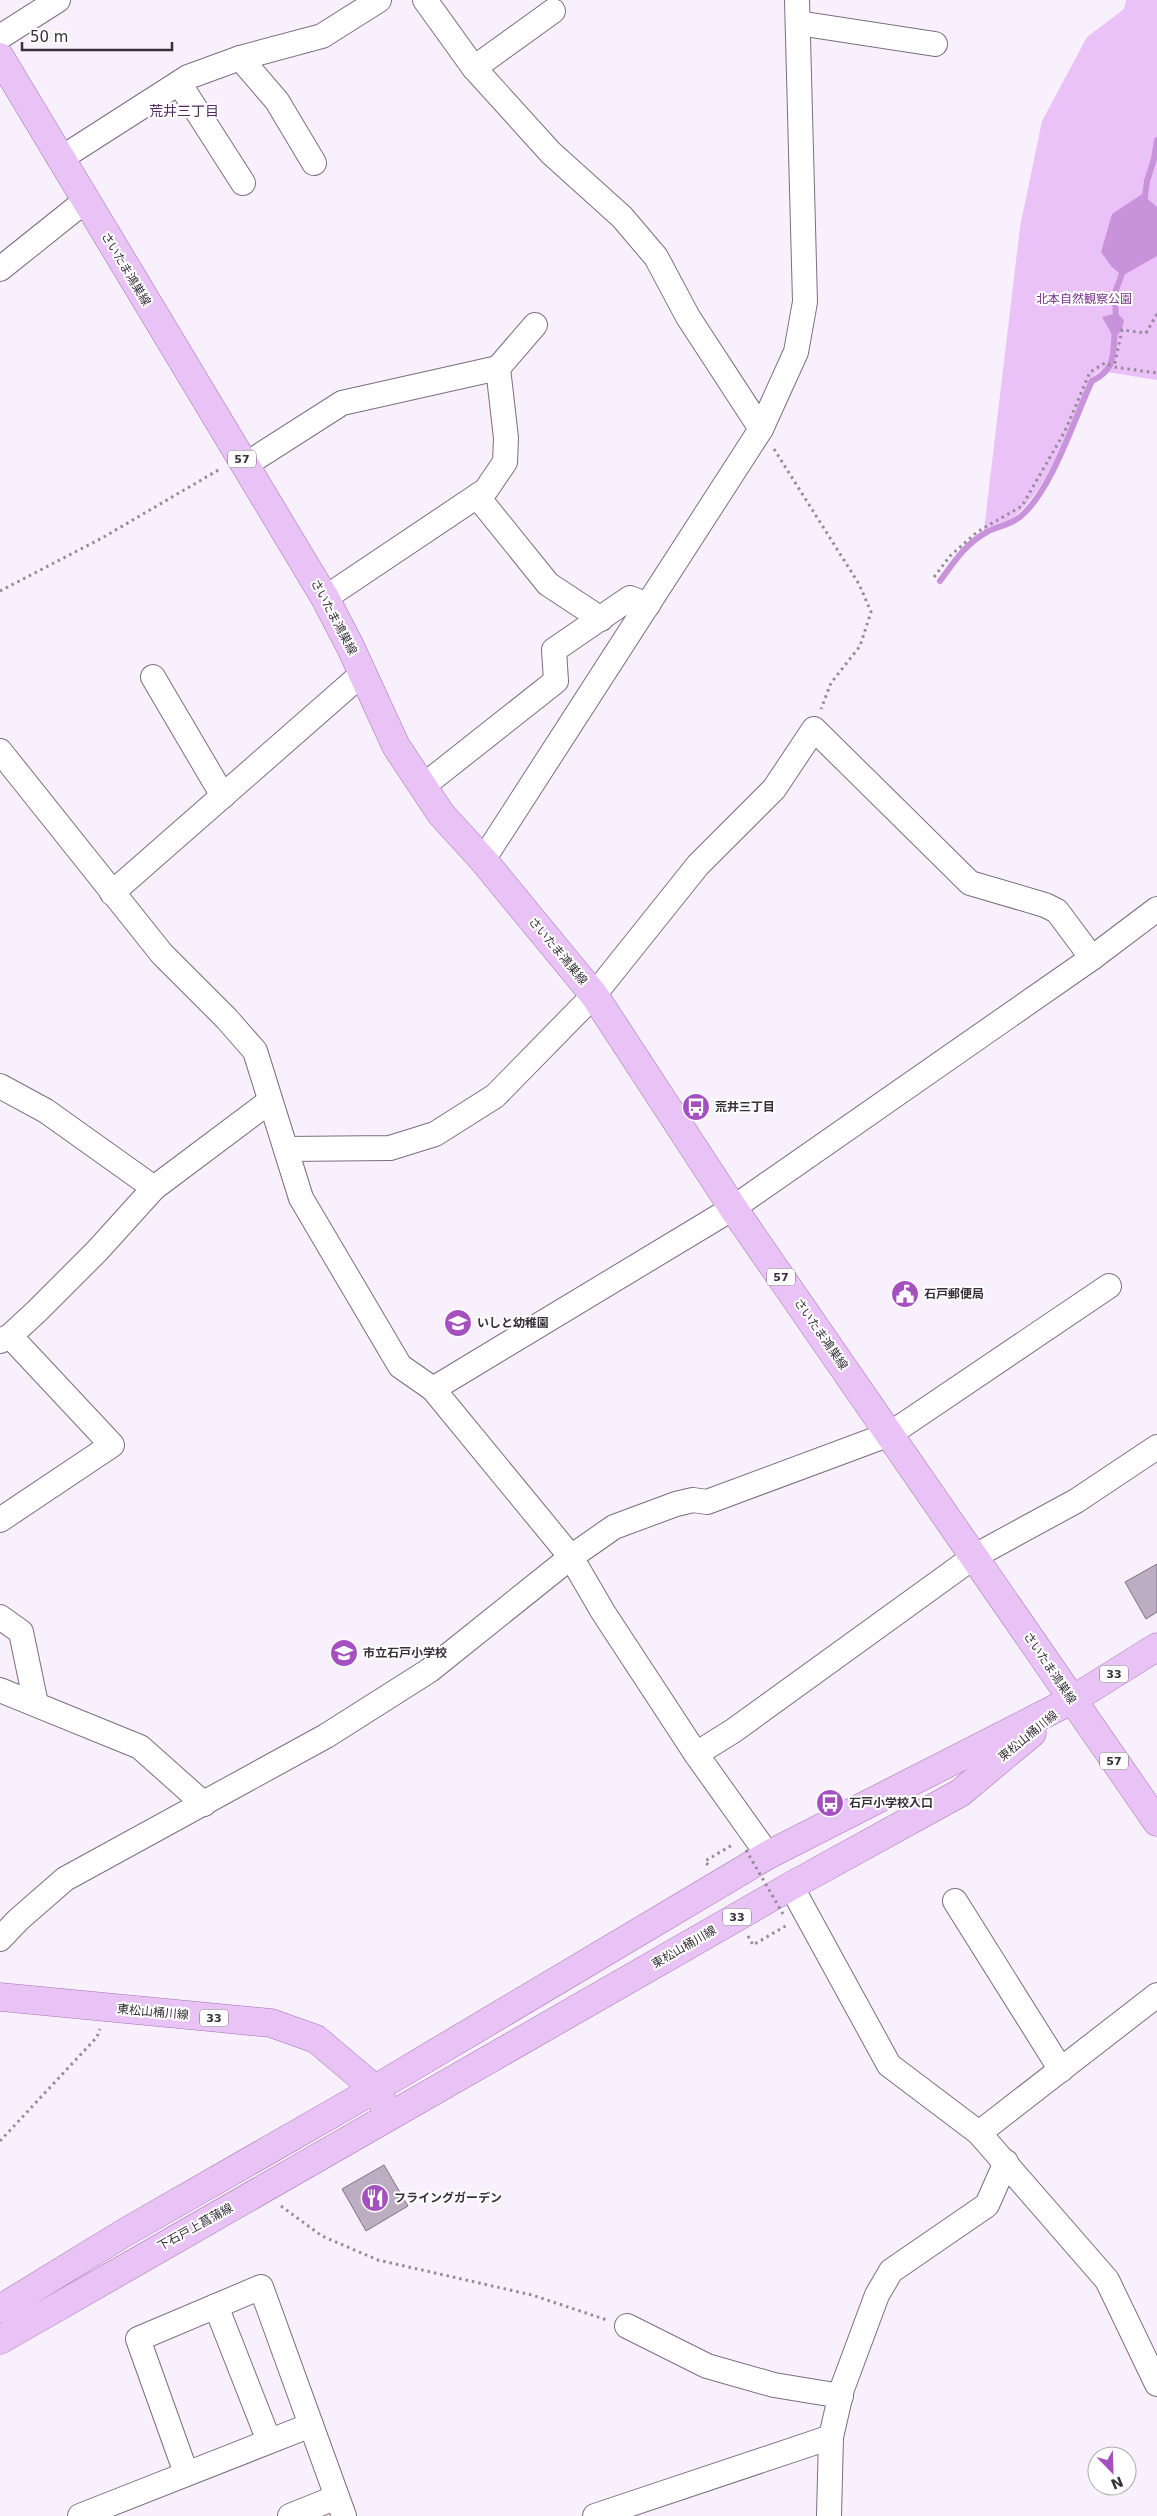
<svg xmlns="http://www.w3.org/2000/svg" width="1157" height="2516" viewBox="0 0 1157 2516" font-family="'DejaVu Sans','Noto Sans JP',sans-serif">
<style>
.green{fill:#ebc2f8}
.water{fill:#c993db}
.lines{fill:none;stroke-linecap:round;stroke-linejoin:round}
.stream{stroke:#c993db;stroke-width:6}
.building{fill:#bdadc2;stroke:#817286}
.minor-casing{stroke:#7c6e81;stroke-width:26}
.major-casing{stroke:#a174b0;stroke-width:29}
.path{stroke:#938c96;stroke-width:3;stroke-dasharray:2.5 4;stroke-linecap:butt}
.minor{stroke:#fff;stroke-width:24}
.major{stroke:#e9c2f6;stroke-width:28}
.path-bridge{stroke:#938c96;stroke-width:3;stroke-dasharray:2.5 4;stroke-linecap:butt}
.labels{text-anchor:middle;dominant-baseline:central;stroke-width:4;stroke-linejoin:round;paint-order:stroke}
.shield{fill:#fff;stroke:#726e74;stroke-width:1}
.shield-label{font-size:11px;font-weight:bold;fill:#363038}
.street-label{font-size:12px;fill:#363038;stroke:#fff}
.park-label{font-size:12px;fill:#763589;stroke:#fff}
.poi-label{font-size:12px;font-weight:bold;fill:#363038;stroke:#fff;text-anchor:start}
.neighbourhood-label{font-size:14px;fill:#532b60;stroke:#fff}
</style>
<rect width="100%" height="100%" fill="#f9f0fd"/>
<!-- green -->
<path class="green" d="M1126 0H1157V380L1100 371 1092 377C1074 417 1048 493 1012 518 1004 523 992 526 984 530L1020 227 1042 121 1087 37 1124 9Z"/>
<!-- water -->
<g class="water">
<path d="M1142 194 1157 207V256L1122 276 1111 266 1101 252 1112 214Z"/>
<path d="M1117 313 1124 320 1122 330 1114 338 1102 317Z"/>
</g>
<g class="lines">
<!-- stream -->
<g class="stream">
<path d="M1144 204 1147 181 1154 159 1157 140"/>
<path d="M1116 321 1115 293 1124 268"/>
<path d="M940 581C954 562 965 544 987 532 998 526 1011 525 1021 516 1052 490 1074 419 1092 381 1117 368 1112 356 1115 331"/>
</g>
</g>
<!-- building -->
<g class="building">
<path d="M1157 1564V1612L1146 1619 1125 1582Z"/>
<path d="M384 2165 408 2206 366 2231 342 2189Z"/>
</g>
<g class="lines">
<!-- minor casing -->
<g class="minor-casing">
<g id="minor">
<path d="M425 0 474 68 551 153 622 217 656 257 688 317 761 429"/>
<path d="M798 23 935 44"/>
<path d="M0 37 58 0"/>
<path d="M240 58 277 101 314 163"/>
<path d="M474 68 553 11"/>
<path d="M179 83 243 183"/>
<path d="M60 159 188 77 240 58 322 36 379 0"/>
<path d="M0 269 85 201"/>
<path d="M245 465 342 403 498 368"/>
<path d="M477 496 548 584 601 619"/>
<path d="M325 598 486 490 505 462 506 438 498 368 535 325"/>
<path d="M153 677 223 796"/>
<path d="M0 751 162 954 227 1019 255 1051 301 1198 400 1366 433 1389 571 1557 603 1612 696 1754 768 1855"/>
<path d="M432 779 556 681 554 650 630 598 648 605"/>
<path d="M483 860 761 429 796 352 805 302 797 0"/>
<path d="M112 893 363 673"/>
<path d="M0 1086 46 1111 154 1188"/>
<path d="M286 1149 390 1148 435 1134 495 1096 594 995 698 865 774 789 814 729 970 883 1045 905 1057 911 1092 958"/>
<path d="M0 1341 10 1336 37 1311 97 1251 154 1188 270 1101"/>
<path d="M433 1389 733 1208 1092 958 1157 909"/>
<path d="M0 1520 112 1445 10 1336"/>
<path d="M0 1617 21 1632 36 1704"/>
<path d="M0 1690 140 1747 204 1804"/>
<path d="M696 1754 733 1731 975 1556 1076 1501 1157 1447"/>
<path d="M791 1886 889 2065 979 2133 1107 2280 1157 2384"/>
<path d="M955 1901 1061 2070"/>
<path d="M0 1939 18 1920 65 1879 326 1736 430 1670 571 1557 614 1527 676 1504 693 1500 707 1502 890 1434 1109 1286"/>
<path d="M979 2133 1157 1995"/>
<path d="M216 2306 269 2441"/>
<path d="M627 2326 707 2366 774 2385 841 2396"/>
<path d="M186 2473 138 2339 261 2287 344 2516"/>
<path d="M80 2516 311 2425"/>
<path d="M290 2516 337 2497"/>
<path d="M595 2516 831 2437"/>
<path d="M829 2516 831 2437 842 2389 877 2295 891 2271 987 2205 1006 2162"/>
</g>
</g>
<!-- major casing -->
<g class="major-casing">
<g id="major">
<path d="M0 57 325 598 350 646 396 746 441 814 483 860 594 995 733 1208 1157 1822"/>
<path d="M0 1997 271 2023 316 2039 375 2089 383 2103"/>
<path d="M0 2309 124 2233 375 2089 768 1855 1072 1700 1157 1647"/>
<path d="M0 2340 791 1886 960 1793 1032 1733"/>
</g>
</g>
<!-- path -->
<g class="path">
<path d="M1157 314 1146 333 1122 330 1114 367 1157 373"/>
<path d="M774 449 859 584 871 612 860 646 831 683 821 709"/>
<path d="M934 577 950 556 977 532 1022 506 1065 431 1090 372 1105 363 1114 367"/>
<path d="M0 591 102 538 220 469"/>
<path d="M708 1865 705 1861 734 1844"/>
<path d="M748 1936 753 1945 789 1924"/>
<path d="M0 2141 97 2037 100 2029"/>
<path d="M281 2206 322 2236 378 2260 532 2295 607 2320"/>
</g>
<!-- minor -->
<use href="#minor" class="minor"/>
<!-- major -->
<use href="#major" class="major"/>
<!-- path-bridge -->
<path class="path-bridge" d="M746 1850 783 1914"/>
</g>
<!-- icons -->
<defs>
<g id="bus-disc" transform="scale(1.4375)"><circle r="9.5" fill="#a450be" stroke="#fff"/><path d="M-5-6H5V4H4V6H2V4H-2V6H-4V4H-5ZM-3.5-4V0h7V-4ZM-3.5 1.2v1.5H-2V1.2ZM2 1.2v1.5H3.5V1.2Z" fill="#fff"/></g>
<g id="civic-disc" transform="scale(1.4375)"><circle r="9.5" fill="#a450be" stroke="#fff"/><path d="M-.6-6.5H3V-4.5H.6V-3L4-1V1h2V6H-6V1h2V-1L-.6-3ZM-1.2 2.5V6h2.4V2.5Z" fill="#fff"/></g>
<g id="school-disc" transform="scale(1.4375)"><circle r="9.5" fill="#a450be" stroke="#fff"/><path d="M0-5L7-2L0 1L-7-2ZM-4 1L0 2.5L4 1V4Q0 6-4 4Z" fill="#fff"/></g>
<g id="restaurant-disc" transform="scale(1.4375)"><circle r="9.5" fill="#a450be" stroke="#fff"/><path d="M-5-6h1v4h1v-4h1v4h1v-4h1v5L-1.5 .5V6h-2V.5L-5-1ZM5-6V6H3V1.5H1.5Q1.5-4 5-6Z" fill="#fff"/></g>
</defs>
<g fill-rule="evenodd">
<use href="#bus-disc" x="696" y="1107"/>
<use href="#civic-disc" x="905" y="1294"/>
<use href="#school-disc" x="458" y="1323"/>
<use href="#school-disc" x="344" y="1653"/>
<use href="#bus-disc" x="830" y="1803"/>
<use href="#restaurant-disc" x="375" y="2198"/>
</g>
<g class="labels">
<!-- shield labels -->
<g class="shield">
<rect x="228" y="450.5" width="28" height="17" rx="4"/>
<rect x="767" y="1268.5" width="28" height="17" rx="4"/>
<rect x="1100" y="1665.5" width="28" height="17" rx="4"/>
<rect x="1100" y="1752.5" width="28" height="17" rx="4"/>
<rect x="723" y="1908.5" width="28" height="17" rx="4"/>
<rect x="200" y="2009.5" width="28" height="17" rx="4"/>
</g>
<g class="shield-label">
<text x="242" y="459">57</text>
<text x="781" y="1277">57</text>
<text x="1114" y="1674">33</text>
<text x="1114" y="1761">57</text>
<text x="737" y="1917">33</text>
<text x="214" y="2018">33</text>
</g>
<!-- street labels -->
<g class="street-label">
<text transform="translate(126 269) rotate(59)">さいたま鴻巣線</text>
<text transform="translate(334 617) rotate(62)">さいたま鴻巣線</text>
<text transform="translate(558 951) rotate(50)">さいたま鴻巣線</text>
<text transform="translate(821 1334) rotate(55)">さいたま鴻巣線</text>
<text transform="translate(1050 1668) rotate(56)">さいたま鴻巣線</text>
<text transform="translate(1028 1736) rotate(-39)">東松山桶川線</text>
<text transform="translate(684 1947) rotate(-30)">東松山桶川線</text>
<text transform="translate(153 2012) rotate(5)">東松山桶川線</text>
<text transform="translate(195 2227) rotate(-29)">下石戸上菖蒲線</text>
</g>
<!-- park labels -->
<g class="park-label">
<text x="1084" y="299">北本自然観察公園</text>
</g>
<!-- poi labels -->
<g class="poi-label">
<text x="715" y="1107">荒井三丁目</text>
<text x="924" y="1294">石戸郵便局</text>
<text x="477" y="1323">いしと幼稚園</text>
<text x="363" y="1653">市立石戸小学校</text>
<text x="849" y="1803">石戸小学校入口</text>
<text x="394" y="2198">フライングガーデン</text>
</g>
<!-- neighbourhood labels -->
<g class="neighbourhood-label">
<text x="184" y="111">荒井三丁目</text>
</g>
</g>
<!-- north arrow -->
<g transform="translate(1112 2471) rotate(157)"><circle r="24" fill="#ffffff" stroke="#afacaf"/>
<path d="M0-4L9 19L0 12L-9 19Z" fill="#a450be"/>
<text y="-8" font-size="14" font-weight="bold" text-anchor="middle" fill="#363038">N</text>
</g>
<!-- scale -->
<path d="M22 42v8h150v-8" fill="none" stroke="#363038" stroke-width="2.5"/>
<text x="30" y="42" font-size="15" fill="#363038" stroke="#ffffff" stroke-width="4" paint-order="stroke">50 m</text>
</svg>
